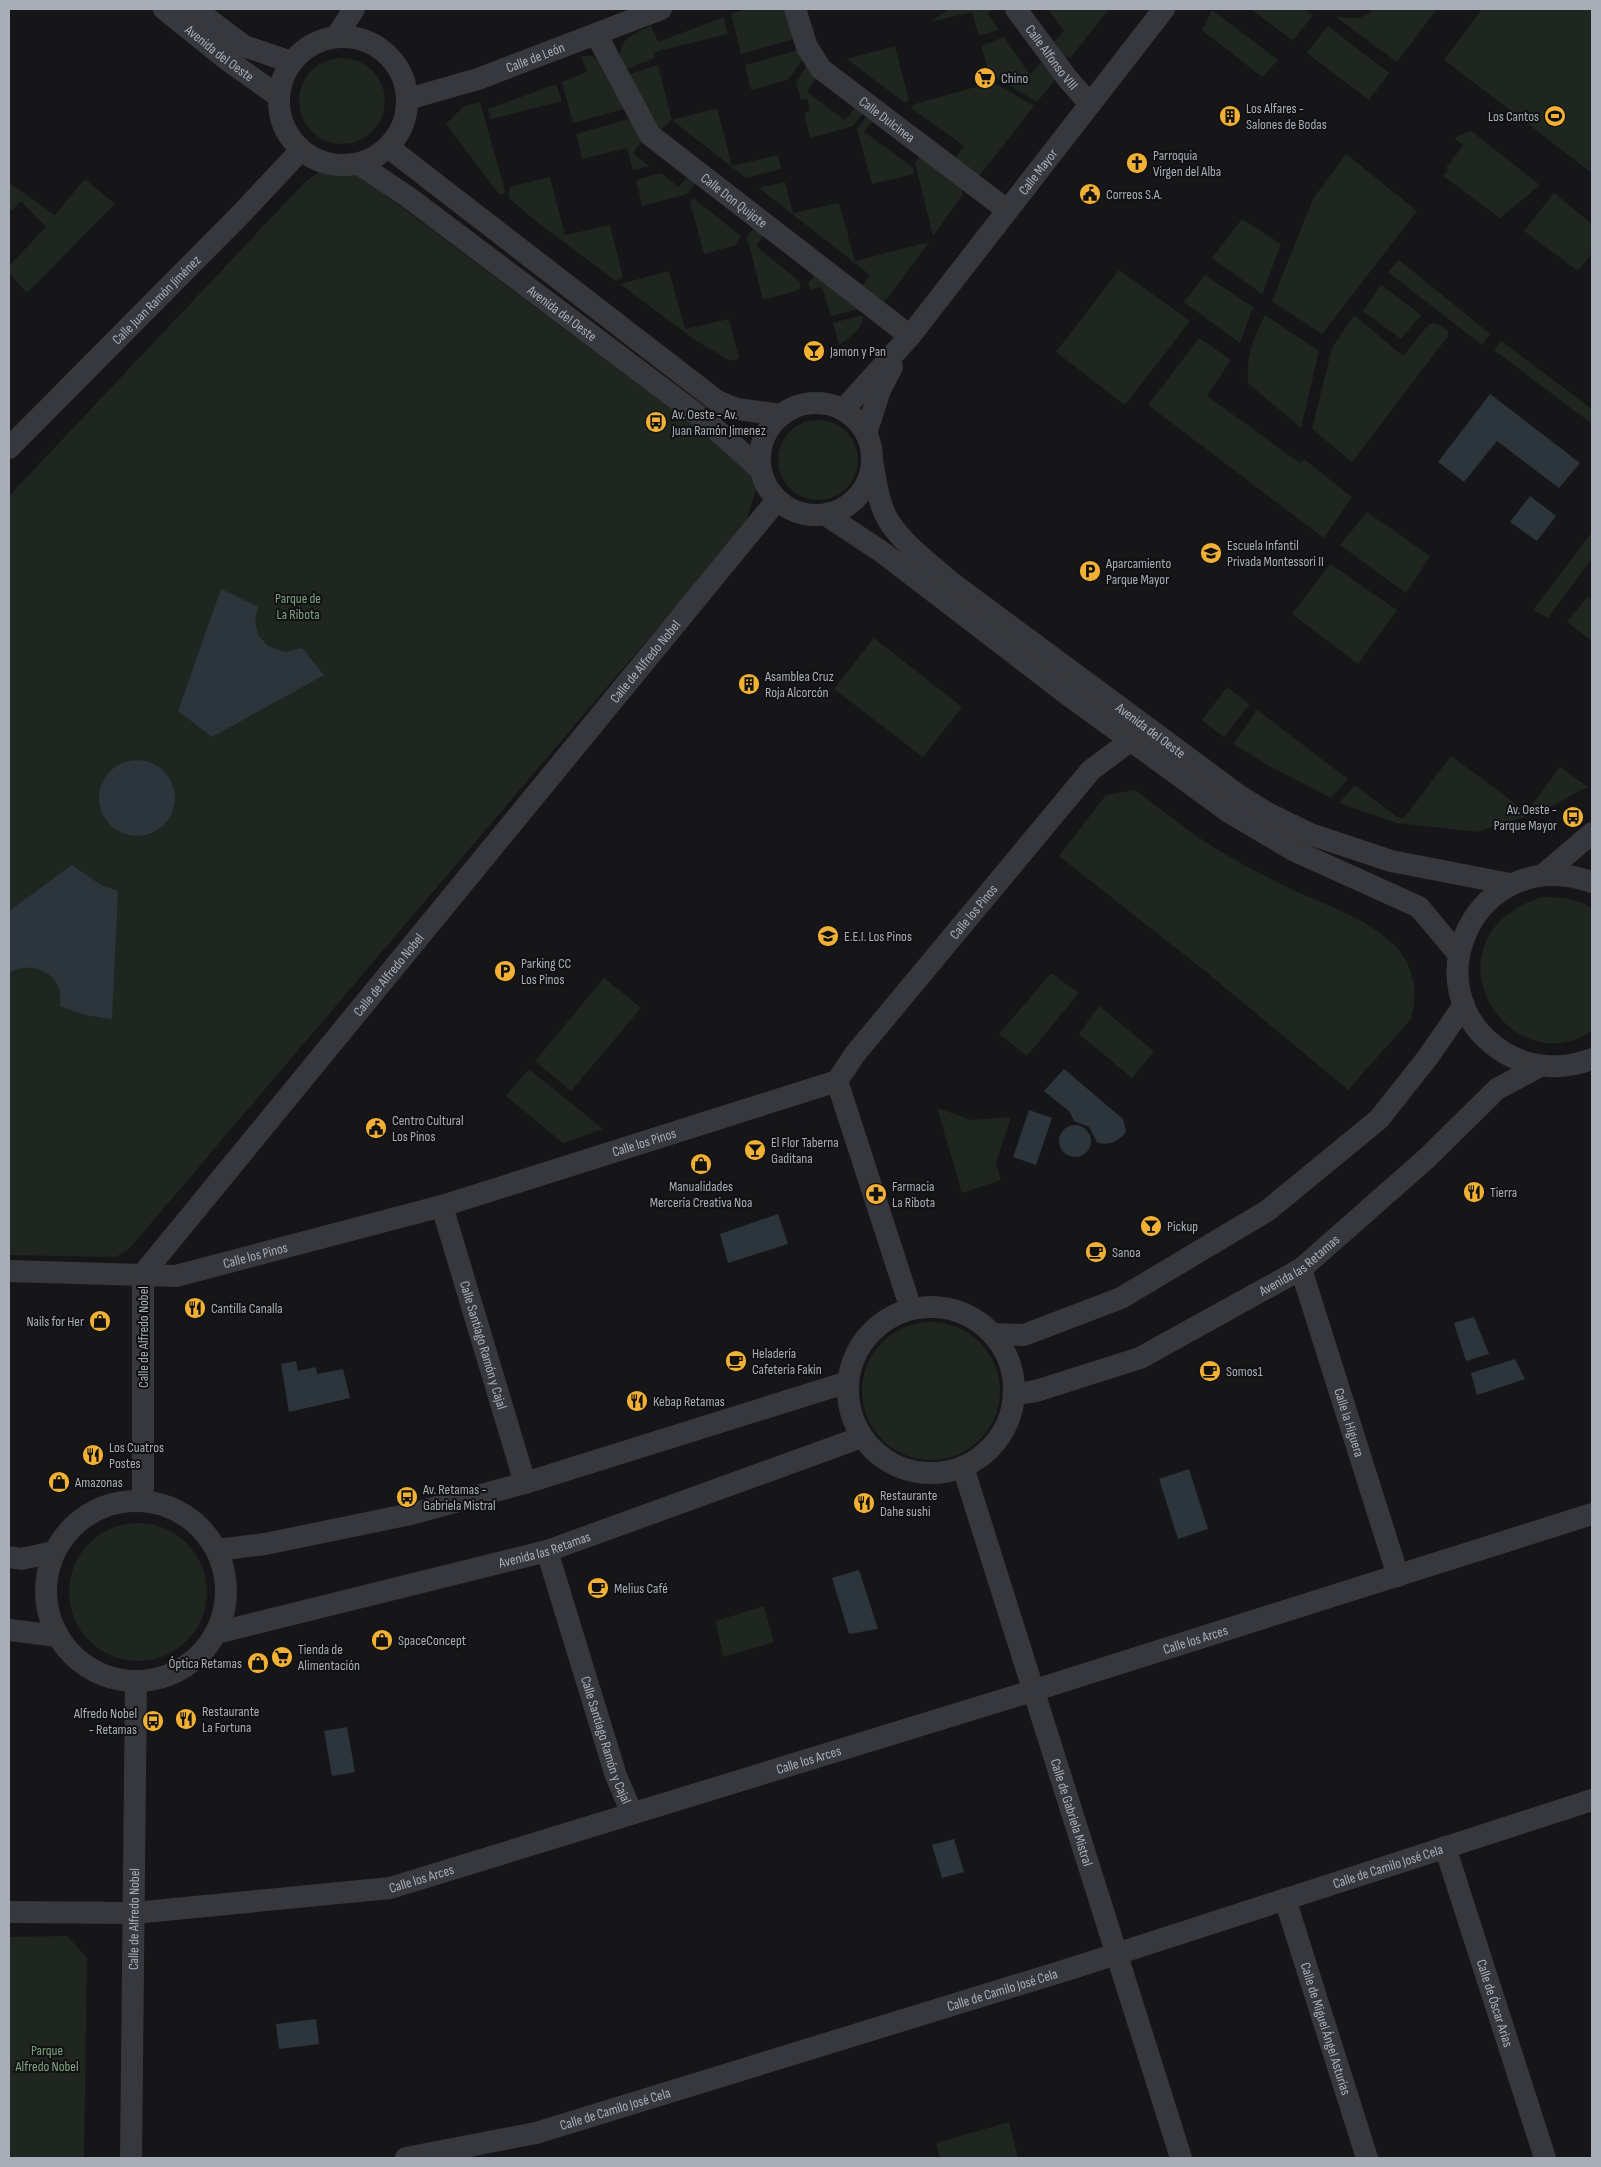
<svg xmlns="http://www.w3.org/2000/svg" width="1601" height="2167" viewBox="0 0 1601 2167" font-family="'Sofia Sans Condensed',sans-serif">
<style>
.green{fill:#1e261f}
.water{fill:#2c353c}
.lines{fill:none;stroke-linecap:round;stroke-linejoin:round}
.minor{stroke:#37383d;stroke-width:22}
.labels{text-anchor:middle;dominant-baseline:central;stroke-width:4;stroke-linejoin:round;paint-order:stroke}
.street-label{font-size:14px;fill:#a8adb8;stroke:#111113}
.poi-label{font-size:14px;fill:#a8adb8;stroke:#111113;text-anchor:start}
.park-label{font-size:14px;fill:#7fa381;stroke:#111113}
</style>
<rect width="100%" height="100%" fill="#161618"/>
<!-- green -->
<g class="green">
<path d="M745 9H784L794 39 741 54 731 14Z"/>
<path d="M949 9H992L988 14 999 30 979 36 972 12 930 22Z"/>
<path d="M1048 9H1109L1070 58 1063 55 1052 44 1064 31Z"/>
<path d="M1251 9H1305L1313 15 1293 41Z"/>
<path d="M1374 9H1437L1397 62 1336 17 1337 16C1350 19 1364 20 1374 9Z"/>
<path d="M1482 9H1592V173L1444 60Z"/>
<path d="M1212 10 1278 60 1262 77 1202 30Z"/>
<path d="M724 17 728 34 654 52 655 58 624 70C613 42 628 36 651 26L658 42Z"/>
<path d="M1328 26 1389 73 1369 100 1307 53Z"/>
<path d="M1004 37 1030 75 1041 62 1053 76 1054 81 1037 102 989 73 981 46Z"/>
<path d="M895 46 909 100 905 103 847 59Z"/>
<path d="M798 50 804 58 788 80 751 90 745 65Z"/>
<path d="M581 56H591L596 59 624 109 573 123 562 82 587 72Z"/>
<circle cx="342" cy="101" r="43"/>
<path d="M808 64 816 78 807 92 845 120 856 107 863 113 853 126 810 138 804 113 810 111 807 99 801 100 796 82Z"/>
<path d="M658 65 672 120 717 108 732 166 778 155 781 169 746 178 672 120 658 132 627 75Z"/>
<path d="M993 82 1034 106 977 179 954 159 964 146 911 108 915 104Z"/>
<path d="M556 84 562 101 491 119 488 109Z"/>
<path d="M480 102 505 191 504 194H499L446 124 464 106Z"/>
<path d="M866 117 872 121 864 132 913 167 914 174 872 184 857 129Z"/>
<path d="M629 119 642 141 633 153 649 166 633 170 627 148 582 159 576 134Z"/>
<path d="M1471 131 1540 185 1500 218 1443 176 1448 170 1446 168 1463 145 1454 138Z"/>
<path d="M1346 154 1417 211 1322 334 1272 301 1313 199Z"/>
<path d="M920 155 961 187 963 194 933 236 915 163Z"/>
<path d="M324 169 353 171 747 465 756 490 745 525 129 1249 116 1257 9 1255V496L305 182Z"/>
<path d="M661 173 679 187 688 175 696 182 687 194 642 206 636 180Z"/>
<path d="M550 177 565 235 610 225 623 277 616 281 538 223 509 198V187Z"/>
<path d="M85 179 115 204 27 293 9 273V266L46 227 21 201 9 213V183L55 215Z"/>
<path d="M785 182 793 213 839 203 855 261 929 242 889 296 884 301H879L861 288 870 275 759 188Z"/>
<path d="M1554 193 1592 224V253L1578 271 1524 231Z"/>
<path d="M693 198 741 236 736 245 704 254 690 202Z"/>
<path d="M1242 219 1281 244 1262 294 1212 258Z"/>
<path d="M754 227 764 235 756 246 801 283 799 290 763 300 747 237Z"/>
<path d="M1399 260 1490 334 1482 345 1388 272Z"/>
<path d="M1119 270 1190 321 1125 405 1056 352Z"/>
<path d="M669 271 685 329 729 319 739 358 731 361 698 342 620 284Z"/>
<path d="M816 274 860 309 831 316 822 287 810 290 808 283Z"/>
<path d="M1205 275 1253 307 1240 343 1184 302Z"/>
<path d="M1381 285 1421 315 1401 339 1363 311Z"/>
<path d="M862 315C866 328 848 338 839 345L833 323Z"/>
<path d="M1265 315 1319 351 1301 428 1248 383C1246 355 1253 339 1265 315Z"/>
<path d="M1354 315 1403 356 1429 324C1437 322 1441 326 1448 331V336L1352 462 1312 429 1332 348Z"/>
<path d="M1199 338 1231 360 1207 396 1300 463 1304 459 1352 497 1324 538 1148 405Z"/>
<path d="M1501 341 1592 409V424L1494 350Z"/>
<circle cx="818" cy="460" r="40"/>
<path d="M1367 512 1430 556 1406 593 1340 545Z"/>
<path d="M1592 532V558L1548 618 1533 610Z"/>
<path d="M1330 564 1397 610 1358 664 1292 614Z"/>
<path d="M1588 596 1592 599V641L1567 622Z"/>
<path d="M874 638 962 707 923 757 834 689Z"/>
<path d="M1227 687 1250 704 1224 737 1202 720Z"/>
<path d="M1257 710 1348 779 1331 798 1273 768 1233 744Z"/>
<path d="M1451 756 1531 815 1477 832 1397 823 1339 803 1355 785 1397 817 1404 818Z"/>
<path d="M1560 767 1588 787 1540 812 1531 806Z"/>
<path d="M1135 790C1162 810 1189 832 1218 850 1240 863 1263 875 1285 886 1322 905 1369 917 1397 948 1415 969 1418 993 1411 1019L1348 1090 1205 971 1059 856 1106 795Z"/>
<path d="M1542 897C1560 897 1576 898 1592 908V1031C1507 1087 1417 938 1542 897Z"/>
<path d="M1051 973 1079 993 1027 1056 999 1034Z"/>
<path d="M604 978 641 1008 571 1091 535 1061Z"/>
<path d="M1099 1006 1154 1051 1132 1078 1079 1034Z"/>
<path d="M529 1069 603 1129 563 1143 506 1096Z"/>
<path d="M937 1108 972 1120 1011 1117 996 1162 1001 1180 962 1193Z"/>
<circle cx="931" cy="1391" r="69"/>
<circle cx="138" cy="1592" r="69"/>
<path d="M764 1606 774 1642 723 1657 716 1621Z"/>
<path d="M67 1936 87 1958 84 2158H9V1937Z"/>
<path d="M1009 2122 1018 2158H940L936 2143Z"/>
</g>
<!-- water -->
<g class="water">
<path d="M1490 394 1580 463 1559 488 1497 441 1464 482 1438 462Z"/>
<path d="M1530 496 1556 516 1537 541 1510 522Z"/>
<path d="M221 589 258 607 255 619 258 635 268 646 285 652 302 648 324 675 212 737 178 711Z"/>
<circle cx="137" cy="798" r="38"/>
<path d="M72 865 101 885 118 891 112 1019 85 1015 60 1006C60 1000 61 994 59 989 54 969 24 961 9 974V911Z"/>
<path d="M1064 1069 1123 1119 1126 1131C1122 1140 1107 1147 1097 1142L1089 1127 1074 1121 1070 1112 1044 1091Z"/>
<path d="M1029 1110 1052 1118 1036 1165 1013 1157Z"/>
<circle cx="1075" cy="1141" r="16"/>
<path d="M778 1214 788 1244 728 1263 720 1234Z"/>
<path d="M1474 1317 1489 1354 1466 1361 1454 1323Z"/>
<path d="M1515 1359 1525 1379 1477 1395 1471 1373Z"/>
<path d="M296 1361 298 1371 316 1367 317 1374 343 1369 350 1398 289 1412 281 1364Z"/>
<path d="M1189 1469 1208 1529 1178 1539 1159 1479Z"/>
<path d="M859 1570 878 1629 849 1634 832 1578Z"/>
<path d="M347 1727 355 1772 332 1776 324 1731Z"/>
<path d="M954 1839 964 1872 942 1878 932 1845Z"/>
<path d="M316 2019 319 2044 279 2049 276 2024Z"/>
</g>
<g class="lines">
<!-- minor -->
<g class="minor">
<path id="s1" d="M164 9 226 59 278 96"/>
<path d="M195 9 244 46 291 62"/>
<path id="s2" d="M795 9 807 47 821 69 1007 210"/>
<path id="s3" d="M1016 9 1067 78 1090 104"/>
<path id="s4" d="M596 34 650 135 910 336"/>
<circle cx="343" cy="101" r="64"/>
<path d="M336 37 354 9"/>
<path id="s5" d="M408 99 478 79 661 9"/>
<path d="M388 147 717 401 736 409 782 415"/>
<path id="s6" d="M359 164 408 197 711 425 760 469"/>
<circle cx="816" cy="459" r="56"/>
<path id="s7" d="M843 410 910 336 1164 9"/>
<path d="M866 433 880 390 892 367"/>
<path id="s8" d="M9 448 240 215 301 150"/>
<path id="s9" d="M872 461C876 480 878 503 888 520 903 544 928 562 948 580L1241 797 1269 814 1310 834 1391 861 1510 884"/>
<path d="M826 515 882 552 1067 694 1229 812 1295 851 1419 907 1459 955"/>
<path d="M1544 874 1592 833"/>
<path d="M1592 882C1475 841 1406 993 1505 1053 1532 1069 1563 1070 1592 1059"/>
<path d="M837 1081 911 1309"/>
<path id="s10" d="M442 1206 525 1483"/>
<path id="s11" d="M1301 1269 1398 1576"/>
<path id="s12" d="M9 1271 176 1276 442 1206 837 1081 855 1054 1091 770 1130 741"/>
<circle cx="931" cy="1390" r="83"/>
<path d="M994 1334 1024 1335 1121 1298 1267 1211 1379 1119 1428 1057 1464 1005"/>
<path id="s13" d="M1016 1394 1036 1391 1140 1358 1301 1269 1427 1158 1497 1089 1540 1066"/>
<path id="s14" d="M963 1467 1181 2158"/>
<path id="s15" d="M143 1501V1274L777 500"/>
<circle cx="136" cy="1591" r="90"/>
<path d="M217 1550 265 1544 411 1514 525 1483 848 1382"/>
<path id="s16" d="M547 1551 616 1776 632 1813"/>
<path d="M9 1557 21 1559 54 1552"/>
<path d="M9 1630 58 1636"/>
<path id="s17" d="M216 1633 547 1551 862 1437"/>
<path id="s18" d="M1445 1847 1545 2158"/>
<path id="s19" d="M1285 1899 1367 2158"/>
<path id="s20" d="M9 1912 134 1913 390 1888 1032 1691 1592 1514"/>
<path id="s21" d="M131 2158 136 1681"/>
<path id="s22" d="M406 2158 536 2133 1076 1967 1592 1800"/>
</g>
</g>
<!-- icons -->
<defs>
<g id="supermarket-disc" transform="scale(1.125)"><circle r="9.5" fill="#f2b134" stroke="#111113"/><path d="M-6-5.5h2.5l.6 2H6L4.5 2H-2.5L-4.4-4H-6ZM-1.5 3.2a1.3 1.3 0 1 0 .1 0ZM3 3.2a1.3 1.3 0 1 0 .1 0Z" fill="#111"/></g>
<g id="building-disc" transform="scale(1.125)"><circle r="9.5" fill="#f2b134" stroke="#111113"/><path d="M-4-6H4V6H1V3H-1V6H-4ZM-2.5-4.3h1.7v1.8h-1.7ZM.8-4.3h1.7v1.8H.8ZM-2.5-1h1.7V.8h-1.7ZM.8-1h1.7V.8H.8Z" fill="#111"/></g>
<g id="stadium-disc" transform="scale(1.125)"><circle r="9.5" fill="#f2b134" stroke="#111113"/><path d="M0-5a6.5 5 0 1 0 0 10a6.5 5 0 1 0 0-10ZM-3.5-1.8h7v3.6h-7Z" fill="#111"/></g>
<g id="church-disc" transform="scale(1.125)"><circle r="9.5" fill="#f2b134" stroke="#111113"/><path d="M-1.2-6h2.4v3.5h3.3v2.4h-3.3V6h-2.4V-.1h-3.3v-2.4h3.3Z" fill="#111"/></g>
<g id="civic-disc" transform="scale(1.125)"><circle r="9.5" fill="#f2b134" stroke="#111113"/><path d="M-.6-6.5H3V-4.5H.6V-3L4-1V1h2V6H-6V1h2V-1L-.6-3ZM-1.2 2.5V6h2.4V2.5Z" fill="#111"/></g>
<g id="bar-disc" transform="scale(1.125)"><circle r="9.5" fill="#f2b134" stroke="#111113"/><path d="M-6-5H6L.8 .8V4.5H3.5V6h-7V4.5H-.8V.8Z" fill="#111"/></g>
<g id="bus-disc" transform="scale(1.125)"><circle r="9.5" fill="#f2b134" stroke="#111113"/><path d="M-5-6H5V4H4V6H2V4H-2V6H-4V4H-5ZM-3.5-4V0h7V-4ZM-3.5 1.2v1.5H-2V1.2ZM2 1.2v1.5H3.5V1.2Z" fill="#111"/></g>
<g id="school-disc" transform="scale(1.125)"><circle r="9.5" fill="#f2b134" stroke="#111113"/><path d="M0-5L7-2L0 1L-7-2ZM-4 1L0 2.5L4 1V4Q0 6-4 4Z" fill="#111"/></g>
<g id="parking-disc" transform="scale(1.125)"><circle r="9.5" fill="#f2b134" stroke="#111113"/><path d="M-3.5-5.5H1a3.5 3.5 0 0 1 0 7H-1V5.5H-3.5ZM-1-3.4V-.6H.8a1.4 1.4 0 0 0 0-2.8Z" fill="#111"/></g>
<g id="shop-disc" transform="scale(1.125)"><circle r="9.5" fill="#f2b134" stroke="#111113"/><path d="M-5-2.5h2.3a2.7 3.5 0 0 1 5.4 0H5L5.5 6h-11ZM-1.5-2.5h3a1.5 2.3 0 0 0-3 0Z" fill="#111"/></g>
<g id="restaurant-disc" transform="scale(1.125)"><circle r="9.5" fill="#f2b134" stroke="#111113"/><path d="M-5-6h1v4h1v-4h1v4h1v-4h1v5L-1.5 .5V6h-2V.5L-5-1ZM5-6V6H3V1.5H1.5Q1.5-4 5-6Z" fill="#111"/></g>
<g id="pharmacy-disc" transform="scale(1.125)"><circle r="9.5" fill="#f2b134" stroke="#111113"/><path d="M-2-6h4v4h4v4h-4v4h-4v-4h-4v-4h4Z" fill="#111"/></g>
<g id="cafe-disc" transform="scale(1.125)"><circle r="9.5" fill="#f2b134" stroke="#111113"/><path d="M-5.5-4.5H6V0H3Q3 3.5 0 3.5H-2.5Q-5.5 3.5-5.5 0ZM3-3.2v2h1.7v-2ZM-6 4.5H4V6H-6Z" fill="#111"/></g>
</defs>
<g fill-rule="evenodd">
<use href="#supermarket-disc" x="985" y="78"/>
<use href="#building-disc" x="1230" y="116"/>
<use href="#stadium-disc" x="1555" y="116"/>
<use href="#church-disc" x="1137" y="163"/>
<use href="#civic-disc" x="1090" y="194"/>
<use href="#bar-disc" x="814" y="351"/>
<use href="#bus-disc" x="656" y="422"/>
<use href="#school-disc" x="1211" y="553"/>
<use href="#parking-disc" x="1090" y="571"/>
<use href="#building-disc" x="749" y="684"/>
<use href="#bus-disc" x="1573" y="817"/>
<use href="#school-disc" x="828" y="936"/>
<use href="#parking-disc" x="505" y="971"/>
<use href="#civic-disc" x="376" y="1128"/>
<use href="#bar-disc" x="755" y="1150"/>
<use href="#shop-disc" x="701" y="1164"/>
<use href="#restaurant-disc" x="1474" y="1192"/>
<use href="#pharmacy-disc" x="876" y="1194"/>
<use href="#bar-disc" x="1151" y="1226"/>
<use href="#cafe-disc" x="1096" y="1252"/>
<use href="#restaurant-disc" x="195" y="1308"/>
<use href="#shop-disc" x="100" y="1321"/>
<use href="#cafe-disc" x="736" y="1361"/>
<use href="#cafe-disc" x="1210" y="1371"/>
<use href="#restaurant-disc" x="637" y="1401"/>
<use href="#restaurant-disc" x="93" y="1455"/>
<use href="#shop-disc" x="59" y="1482"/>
<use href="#bus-disc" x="407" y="1497"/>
<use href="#restaurant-disc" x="864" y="1503"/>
<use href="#cafe-disc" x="598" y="1588"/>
<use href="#shop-disc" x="382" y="1640"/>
<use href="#supermarket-disc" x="282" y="1657"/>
<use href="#shop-disc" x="258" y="1663"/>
<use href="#restaurant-disc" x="186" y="1719"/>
<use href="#bus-disc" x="153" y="1721"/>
</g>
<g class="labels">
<!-- street labels -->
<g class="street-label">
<text stroke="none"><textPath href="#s1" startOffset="71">Avenida del Oeste</textPath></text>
<text stroke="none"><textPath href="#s5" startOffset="134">Calle de León</textPath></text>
<text stroke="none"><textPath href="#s3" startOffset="60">Calle Alfonso VIII</textPath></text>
<text stroke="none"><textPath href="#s2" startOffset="149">Calle Dulcinea</textPath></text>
<text stroke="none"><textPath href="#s7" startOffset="308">Calle Mayor</textPath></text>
<text stroke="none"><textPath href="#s4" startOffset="221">Calle Don Quijote</textPath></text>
<text stroke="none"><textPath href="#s8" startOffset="209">Calle Juan Ramón Jiménez</textPath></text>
<text stroke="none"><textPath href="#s6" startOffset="252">Avenida del Oeste</textPath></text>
<text stroke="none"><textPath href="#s15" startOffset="1019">Calle de Alfredo Nobel</textPath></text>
<text stroke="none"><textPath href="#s9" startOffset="399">Avenida del Oeste</textPath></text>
<text stroke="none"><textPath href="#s12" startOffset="1074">Calle los Pinos</textPath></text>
<text stroke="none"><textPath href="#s15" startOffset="614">Calle de Alfredo Nobel</textPath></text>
<text stroke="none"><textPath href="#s12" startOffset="654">Calle los Pinos</textPath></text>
<text stroke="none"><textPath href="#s12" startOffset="249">Calle los Pinos</textPath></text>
<text stroke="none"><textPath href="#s13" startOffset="314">Avenida las Retamas</textPath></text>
<text transform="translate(143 1337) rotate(-90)">Calle de Alfredo Nobel</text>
<text stroke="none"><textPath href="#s10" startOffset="145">Calle Santiago Ramón y Cajal</textPath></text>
<text stroke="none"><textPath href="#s11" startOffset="161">Calle la Higuera</textPath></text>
<text stroke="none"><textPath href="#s17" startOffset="339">Avenida las Retamas</textPath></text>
<text stroke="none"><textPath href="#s20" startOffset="1225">Calle los Arces</textPath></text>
<text stroke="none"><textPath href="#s16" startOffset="198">Calle Santiago Ramón y Cajal</textPath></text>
<text stroke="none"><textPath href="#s20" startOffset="820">Calle los Arces</textPath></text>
<text stroke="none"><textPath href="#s14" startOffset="362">Calle de Gabriela Mistral</textPath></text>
<text stroke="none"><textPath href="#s22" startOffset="1025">Calle de Camilo José Cela</textPath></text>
<text stroke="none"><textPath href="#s20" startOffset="415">Calle los Arces</textPath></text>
<text stroke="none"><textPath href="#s21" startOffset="239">Calle de Alfredo Nobel</textPath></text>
<text stroke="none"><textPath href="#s22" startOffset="620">Calle de Camilo José Cela</textPath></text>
<text stroke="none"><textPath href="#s18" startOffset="164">Calle de Óscar Arias</textPath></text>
<text stroke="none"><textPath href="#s19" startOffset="136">Calle de Miguel Ángel Asturias</textPath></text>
<text stroke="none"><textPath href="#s22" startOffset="215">Calle de Camilo José Cela</textPath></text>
</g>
<!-- poi labels -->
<g class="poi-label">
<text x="1001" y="78">Chino</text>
<text x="1246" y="108">Los Alfares -<tspan x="1246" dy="16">Salones de Bodas</tspan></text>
<text x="1539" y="116" text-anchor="end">Los Cantos</text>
<text x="1153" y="155">Parroquia<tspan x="1153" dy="16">Virgen del Alba</tspan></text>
<text x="1106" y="194">Correos S.A.</text>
<text x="830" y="351">Jamon y Pan</text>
<text x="672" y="414">Av. Oeste - Av.<tspan x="672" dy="16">Juan Ramón Jimenez</tspan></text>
<text x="1227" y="545">Escuela Infantil<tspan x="1227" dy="16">Privada Montessori II</tspan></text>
<text x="1106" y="563">Aparcamiento<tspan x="1106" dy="16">Parque Mayor</tspan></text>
<text x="765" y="676">Asamblea Cruz<tspan x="765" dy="16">Roja Alcorcón</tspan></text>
<text x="1557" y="809" text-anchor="end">Av. Oeste -<tspan x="1557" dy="16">Parque Mayor</tspan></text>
<text x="844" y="936">E.E.I. Los Pinos</text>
<text x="521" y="963">Parking CC<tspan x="521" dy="16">Los Pinos</tspan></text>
<text x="392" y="1120">Centro Cultural<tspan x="392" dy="16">Los Pinos</tspan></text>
<text x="771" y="1142">El Flor Taberna<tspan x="771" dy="16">Gaditana</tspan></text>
<text x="701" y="1186" text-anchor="middle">Manualidades<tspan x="701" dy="16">Mercería Creativa Noa</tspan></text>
<text x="892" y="1186">Farmacia<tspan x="892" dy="16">La Ribota</tspan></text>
<text x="1490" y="1192">Tierra</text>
<text x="1167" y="1226">Pickup</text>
<text x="1112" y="1252">Sanoa</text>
<text x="211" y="1308">Cantilla Canalla</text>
<text x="84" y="1321" text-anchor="end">Nails for Her</text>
<text x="752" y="1353">Heladería<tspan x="752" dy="16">Cafetería Fakin</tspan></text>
<text x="1226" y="1371">Somos1</text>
<text x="653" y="1401">Kebap Retamas</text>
<text x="109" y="1447">Los Cuatros<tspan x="109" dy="16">Postes</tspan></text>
<text x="75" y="1482">Amazonas</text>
<text x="423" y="1489">Av. Retamas -<tspan x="423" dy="16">Gabriela Mistral</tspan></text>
<text x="880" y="1495">Restaurante<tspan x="880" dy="16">Dahe sushi</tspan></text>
<text x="614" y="1588">Melius Café</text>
<text x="398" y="1640">SpaceConcept</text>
<text x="298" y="1649">Tienda de<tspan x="298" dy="16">Alimentación</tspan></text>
<text x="242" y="1663" text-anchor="end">Óptica Retamas</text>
<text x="202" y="1711">Restaurante<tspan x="202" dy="16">La Fortuna</tspan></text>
<text x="137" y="1713" text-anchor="end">Alfredo Nobel<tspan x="137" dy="16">- Retamas</tspan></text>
</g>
<!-- park labels -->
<g class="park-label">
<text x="298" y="598">Parque de<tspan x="298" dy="16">La Ribota</tspan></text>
<text x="47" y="2050">Parque<tspan x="47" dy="16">Alfredo Nobel</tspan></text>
</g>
</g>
<!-- border -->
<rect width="1601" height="2167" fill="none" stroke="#a8adb8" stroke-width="20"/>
</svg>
